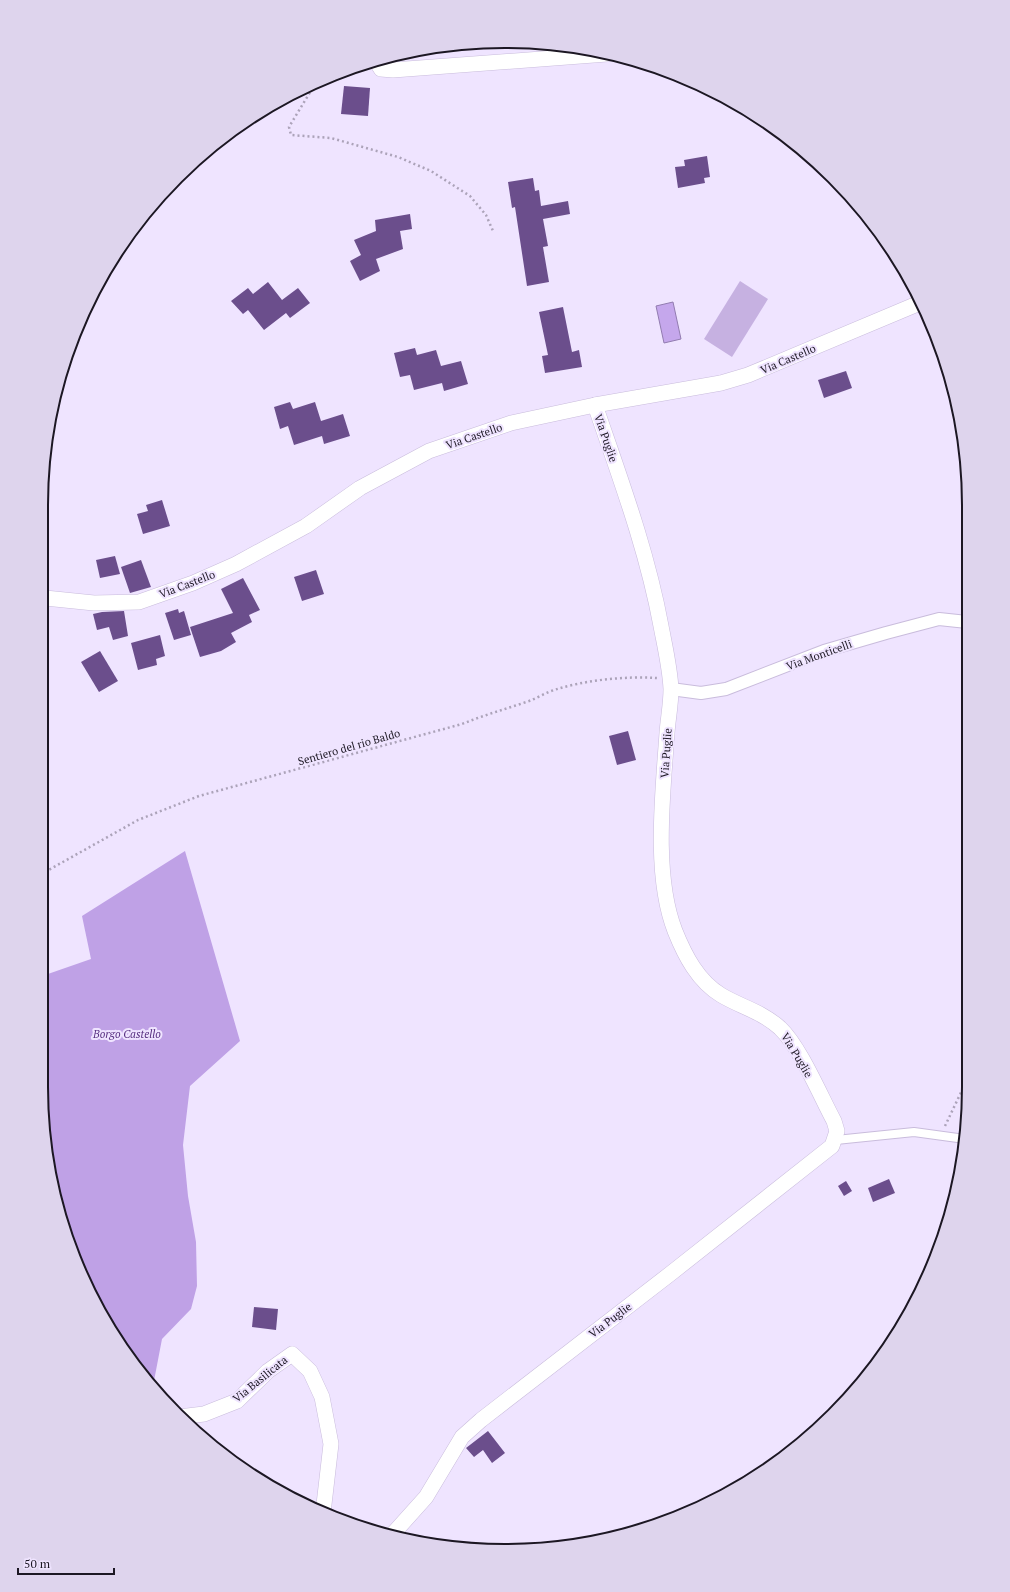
<svg xmlns="http://www.w3.org/2000/svg" width="1010" height="1592" viewBox="0 0 1010 1592" font-family="'PT Serif',serif">
<style>
.green{fill:#c6b1e1}
.forest{fill:#bfa1e6}
.water{fill:#c5a7ec;stroke:#927cb0}
.building{fill:#6b4e8c}
.lines{fill:none;stroke-linecap:round;stroke-linejoin:round}
.service-casing{stroke:#c9bcdc;stroke-width:10}
.pedestrian-casing{stroke:#c9bcdc;stroke-width:14}
.minor-casing{stroke:#c9bcdc;stroke-width:16}
.path{stroke:#aca3b9;stroke-width:2.5;stroke-dasharray:2 3;stroke-linecap:butt}
.service{stroke:#fff;stroke-width:8}
.pedestrian{stroke:#fff;stroke-width:12}
.minor{stroke:#fff;stroke-width:15}
.labels{text-anchor:middle;dominant-baseline:central;stroke-width:4;stroke-linejoin:round;paint-order:stroke}
.street-label{font-size:11px;fill:#1c1723;stroke:#efe4ff}
.park-label{font-size:11px;font-style:italic;fill:#583081;stroke:#efe4ff}
.rim{fill:none;stroke:#1c1723;stroke-width:2}
</style>
<rect width="100%" height="100%" fill="#efe4ff"/>
<!-- green -->
<path class="green" d="M740 281 768 299 732 357 704 339Z"/>
<!-- forest -->
<path class="forest" d="M185 851 240 1041 190 1086 183 1145 188 1196 196 1242 197 1286 191 1309 162 1339 153 1386 119 1345 66 1236 45 1148V975L91 959 82 916Z"/>
<!-- water -->
<path class="water" d="M673 302 681 339 664 343 656 306Z"/>
<!-- building -->
<g class="building">
<path d="M344 86 370 88 368 116 341 114Z"/>
<path d="M707 156 710 177 704 178 705 183 678 188 675 167 685 166 684 160Z"/>
<path d="M533 178 535 191 539 190 541 206 568 201 570 214 543 219 548 246 543 247 549 282 527 286 515 207 512 208 508 182Z"/>
<path d="M410 214 412 229 400 231 403 249 376 259 380 271 360 281 350 261 361 255 354 240 376 231 375 220Z"/>
<path d="M268 282 282 300 298 288 310 303 290 318 286 313 264 330 248 310 243 314 231 301 248 288 253 294Z"/>
<path d="M563 307 572 352 579 350 582 367 545 373 542 356 548 355 539 312Z"/>
<path d="M415 348 417 355 436 350 441 366 461 361 468 384 444 391 442 383 414 390 410 375 400 377 394 353Z"/>
<path d="M846 371 852 388 824 398 818 380Z"/>
<path d="M290 402 293 409 315 402 321 421 343 414 350 436 324 444 322 436 294 445 288 426 280 429 274 407Z"/>
<path d="M162 500 170 526 143 534 137 514 148 511 146 505Z"/>
<path d="M115 556 120 574 100 578 96 560Z"/>
<path d="M141 560 151 587 130 593 121 567Z"/>
<path d="M316 570 324 594 302 601 294 577Z"/>
<path d="M243 578 260 610 249 615 252 622 231 633 236 642 221 651 200 657 190 627 233 613 221 589Z"/>
<path d="M178 609 179 613 184 611 191 635 174 640 165 613Z"/>
<path d="M124 611 128 636 113 640 109 627 97 630 93 614 102 612Z"/>
<path d="M160 635 165 656 156 659 157 665 138 670 131 643Z"/>
<path d="M100 651 118 681 99 692 81 662Z"/>
<path d="M628 731 636 760 617 765 609 736Z"/>
<path d="M889 1179 895 1193 873 1202 868 1188Z"/>
<path d="M846 1181 852 1191 844 1196 838 1186Z"/>
<path d="M254 1307 278 1309 276 1330 252 1327Z"/>
<path d="M488 1431 505 1453 492 1463 483 1450 474 1457 466 1448Z"/>
</g>
<g class="lines">
<!-- service casing -->
<g class="service-casing">
<path id="service" d="M836 1140 914 1132 965 1139"/>
</g>
<!-- pedestrian casing -->
<g class="pedestrian-casing">
<path id="pedestrian" d="M671 689 701 693 726 689 824 651 886 633 939 619 967 622"/>
</g>
<!-- minor casing -->
<g class="minor-casing">
<g id="minor">
<path d="M376 61 381 69 393 70 607 54"/>
<path d="M45 598 94 603 139 602 193 583 236 564 306 526 360 488 429 451 511 423 595 405 721 383 748 375 922 302"/>
<path d="M179 1417 204 1414 237 1401 268 1371 292 1354 310 1371 322 1397 331 1444 323 1513"/>
<path d="M391 1536 426 1497 462 1437 481 1420 670 1274 832 1146 837 1131 834 1121C820 1095 800 1047 780 1028 761 1011 741 1007 721 995 698 981 685 956 675 931 653 875 663 792 667 733 668 719 671 704 671 689 670 668 665 647 661 626 647 550 620 478 595 405"/>
</g>
</g>
<!-- path -->
<g class="path">
<path d="M315 84 289 127 291 135 331 138 398 157 431 171 470 196 486 215 493 231"/>
<path d="M45 872 138 820 199 796 462 724C484 715 506 709 529 701 537 698 545 693 554 690 585 680 625 676 657 678"/>
<path d="M945 1126 965 1084"/>
</g>
<!-- service -->
<use href="#service" class="service"/>
<!-- pedestrian -->
<use href="#pedestrian" class="pedestrian"/>
<!-- minor -->
<use href="#minor" class="minor"/>
</g>
<g class="labels">
<!-- street labels -->
<g class="street-label">
<text transform="translate(788 359) rotate(-23)">Via Castello</text>
<text transform="translate(474 436) rotate(-19)">Via Castello</text>
<text transform="translate(606 438) rotate(71)">Via Puglie</text>
<text transform="translate(187 584) rotate(-21)">Via Castello</text>
<text transform="translate(819 655) rotate(-20)">Via Monticelli</text>
<text transform="translate(349 747) rotate(-16)">Sentiero del rio Baldo</text>
<text transform="translate(666 753) rotate(-86)">Via Puglie</text>
<text transform="translate(797 1055) rotate(59)">Via Puglie</text>
<text transform="translate(610 1320) rotate(-37)">Via Puglie</text>
<text transform="translate(260 1379) rotate(-39)">Via Basilicata</text>
</g>
<!-- park labels -->
<g class="park-label">
<text x="127" y="1034">Borgo Castello</text>
</g>
</g>
<!-- crop -->
<path d="M0 0H1010V1592H0ZM505 48H505A457 457 0 0 1 962 505V1087A457 457 0 0 1 505 1544H505A457 457 0 0 1 48 1087V505A457 457 0 0 1 505 48Z" fill="#ded4ed" fill-rule="evenodd"/>
<path class="rim" d="M505 48H505A457 457 0 0 1 962 505V1087A457 457 0 0 1 505 1544H505A457 457 0 0 1 48 1087V505A457 457 0 0 1 505 48Z"/>
<!-- scale -->
<path d="M18 1568v6h96v-6" fill="none" stroke="#1c1723" stroke-width="2"/>
<text x="24" y="1568" font-size="12" fill="#1c1723" stroke="#efe4ff" stroke-width="3" paint-order="stroke">50 m</text>
</svg>
